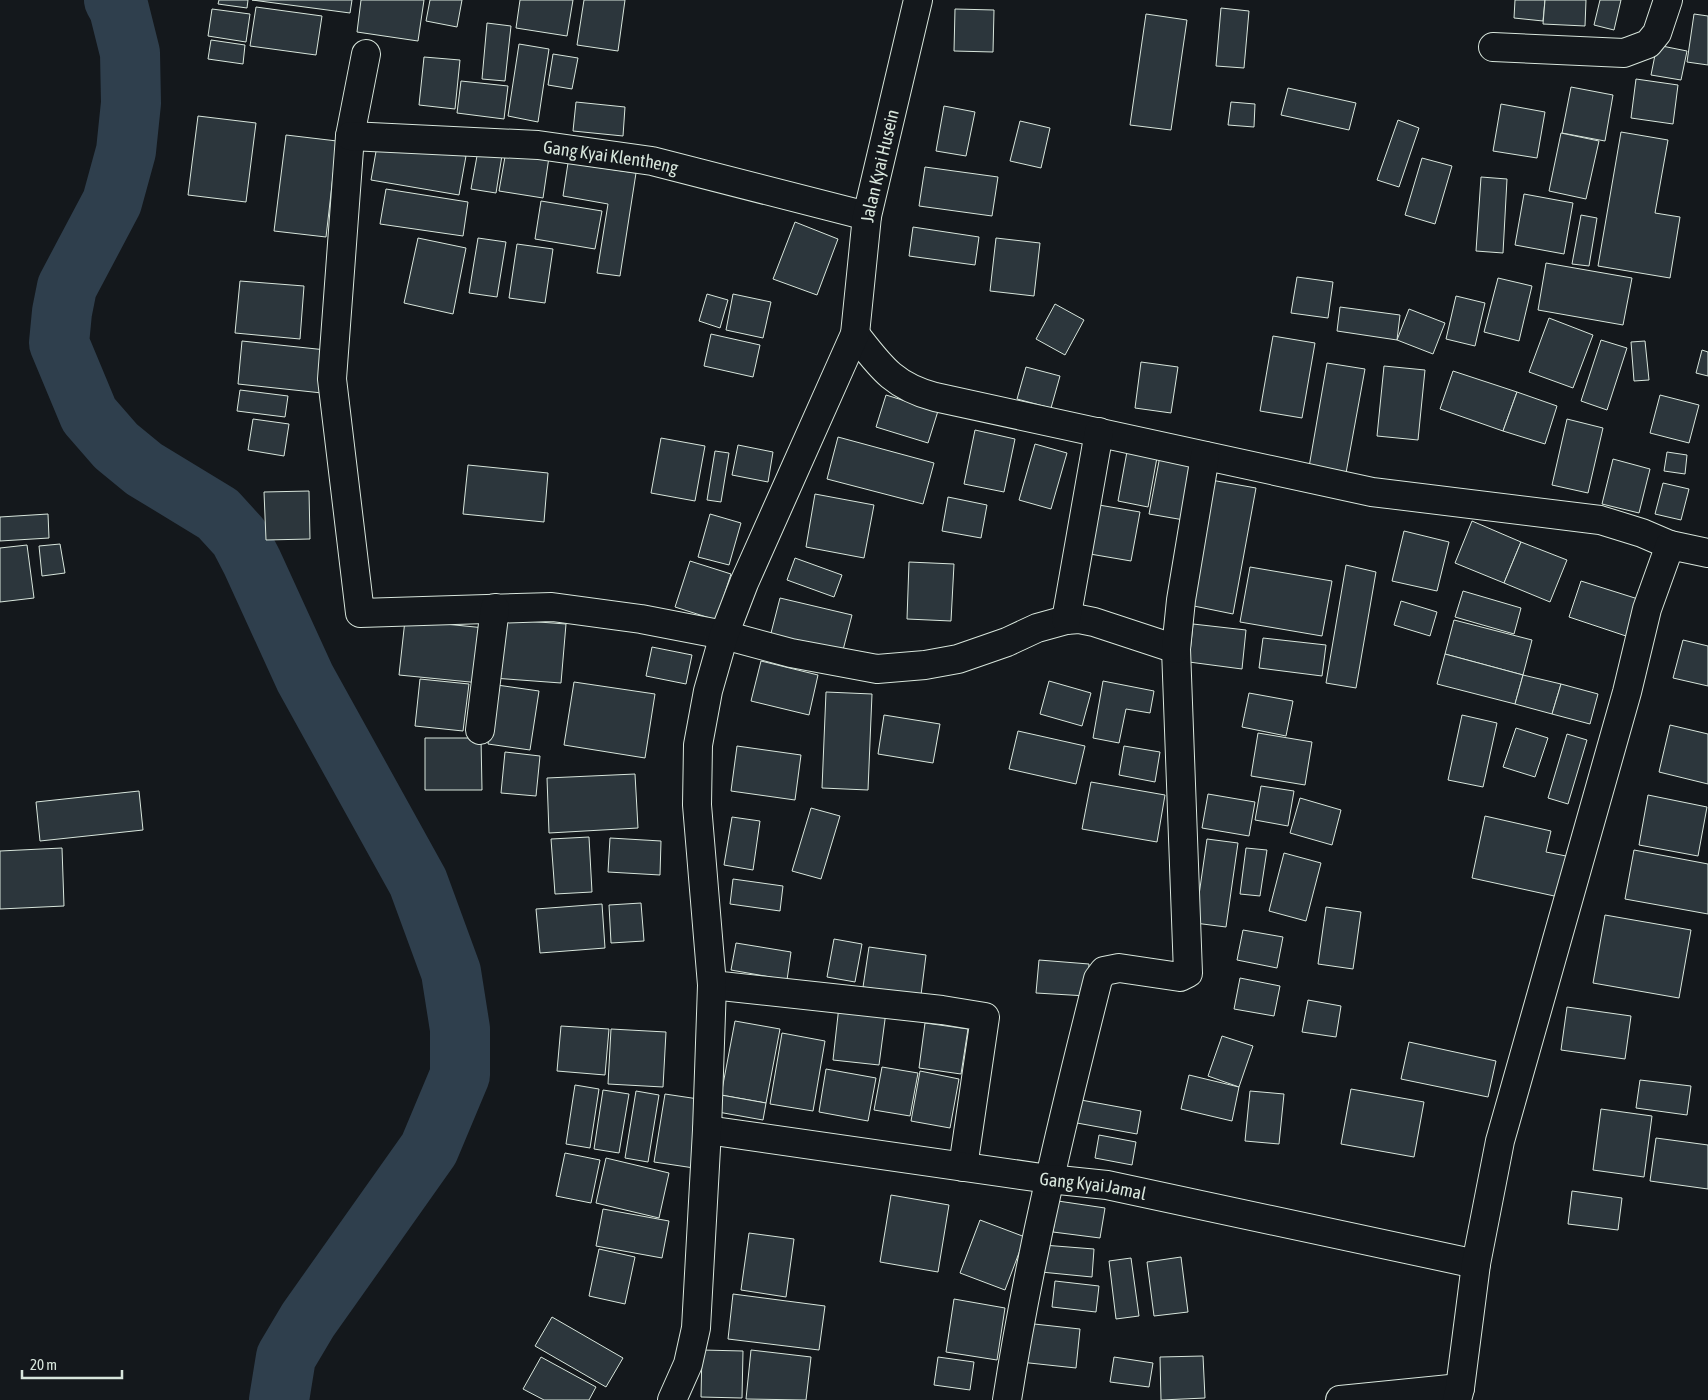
<svg xmlns="http://www.w3.org/2000/svg" width="1708" height="1400" viewBox="0 0 1708 1400" font-family="'Asap Condensed',sans-serif">
<style>
.lines{fill:none;stroke-linecap:round;stroke-linejoin:round}
.river{stroke:#2f3f4d;stroke-width:60}
.building{fill:#2c363c;stroke:#d8e6dc}
.minor-casing{stroke:#d8e6dc;stroke-width:30}
.minor{stroke:#14181c;stroke-width:28}
.labels{text-anchor:middle;dominant-baseline:central;stroke-width:4;stroke-linejoin:round;paint-order:stroke}
.street-label{font-size:18px;fill:#d8e6dc;stroke:#14181c}
</style>
<rect width="100%" height="100%" fill="#14181c"/>
<g class="lines">
<!-- river -->
<path class="river" d="M114 0 119 9 130 53 131 103 126 151 112 202 67 287 62 312 59 343 89 415 116 446 144 469 218 514 239 537 252 562 305 678 418 882 451 972 460 1029V1075L429 1149 308 1320 286 1357 279 1400"/>
</g>
<!-- building -->
<g class="building">
<path d="M219 0H248L247 8 218 4Z"/>
<path d="M252 0H352L350 13Z"/>
<path d="M361 0H424L418 41 357 32Z"/>
<path d="M430 0H462L457 27 426 21Z"/>
<path d="M520 0H573L567 36 516 28Z"/>
<path d="M584 0H625L618 51 577 45Z"/>
<path d="M1515 0H1545L1543 21 1514 18Z"/>
<path d="M1545 0H1586L1585 26 1543 24Z"/>
<path d="M1600 0H1621L1614 30 1594 25Z"/>
<path d="M256 7 322 16 316 55 250 46Z"/>
<path d="M1221 8 1249 11 1244 68 1216 66Z"/>
<path d="M212 9 250 14 246 42 208 36Z"/>
<path d="M955 9 994 10 993 52 954 51Z"/>
<path d="M1146 14 1187 20 1171 130 1130 125Z"/>
<path d="M1694 14 1708 16V65L1687 62Z"/>
<path d="M487 23 511 26 505 81 482 79Z"/>
<path d="M211 40 245 45 243 64 208 59Z"/>
<path d="M519 44 549 49 538 122 508 116Z"/>
<path d="M1657 45 1687 51 1681 80 1651 75Z"/>
<path d="M553 54 578 58 572 89 548 85Z"/>
<path d="M424 57 460 60 455 109 419 105Z"/>
<path d="M1636 79 1678 85 1673 124 1631 118Z"/>
<path d="M461 81 508 86 504 119 457 113Z"/>
<path d="M1571 87 1613 95 1605 141 1562 133Z"/>
<path d="M1288 88 1356 103 1349 130 1281 115Z"/>
<path d="M576 102 625 107 623 136 573 131Z"/>
<path d="M1231 102 1255 104 1254 127 1228 125Z"/>
<path d="M1501 104 1545 112 1537 158 1493 151Z"/>
<path d="M944 106 975 112 966 156 936 151Z"/>
<path d="M198 116 256 123 246 202 188 195Z"/>
<path d="M1398 120 1419 128 1399 187 1377 180Z"/>
<path d="M1020 121 1050 128 1041 168 1010 161Z"/>
<path d="M1621 132 1668 140 1655 213 1680 217 1670 278 1598 266Z"/>
<path d="M1561 133 1599 141 1586 199 1549 191Z"/>
<path d="M286 135 337 141 326 237 274 231Z"/>
<path d="M378 140 466 156 459 195 371 180Z"/>
<path d="M479 145 503 149 496 193 471 189Z"/>
<path d="M506 151 549 157 543 198 499 191Z"/>
<path d="M1422 158 1452 166 1435 224 1405 215Z"/>
<path d="M568 163 636 173 620 276 597 273 608 204 563 196Z"/>
<path d="M925 167 998 177 992 216 919 206Z"/>
<path d="M1481 177 1507 179 1503 253 1476 251Z"/>
<path d="M386 189 468 202 463 236 380 224Z"/>
<path d="M1524 194 1573 203 1564 254 1515 245Z"/>
<path d="M541 201 602 211 595 249 535 239Z"/>
<path d="M1581 215 1597 218 1589 266 1572 264Z"/>
<path d="M795 222 838 239 817 295 773 279Z"/>
<path d="M913 227 979 237 975 265 909 256Z"/>
<path d="M418 238 466 248 453 314 404 303Z"/>
<path d="M478 238 506 242 497 297 469 293Z"/>
<path d="M996 238 1040 243 1034 296 990 291Z"/>
<path d="M517 244 553 249 545 303 509 298Z"/>
<path d="M1546 263 1632 278 1623 325 1538 310Z"/>
<path d="M1297 277 1333 282 1328 318 1291 313Z"/>
<path d="M1498 278 1532 286 1519 341 1484 332Z"/>
<path d="M240 281 304 286 300 339 235 333Z"/>
<path d="M707 294 728 300 720 328 699 321Z"/>
<path d="M733 294 771 302 763 338 726 330Z"/>
<path d="M1456 296 1485 303 1475 346 1446 339Z"/>
<path d="M1055 304 1084 320 1065 355 1036 339Z"/>
<path d="M1340 307 1400 315 1397 340 1337 331Z"/>
<path d="M1409 309 1445 323 1433 354 1397 340Z"/>
<path d="M1549 318 1593 335 1573 388 1529 372Z"/>
<path d="M711 334 760 345 753 377 704 366Z"/>
<path d="M1273 336 1315 343 1302 418 1260 411Z"/>
<path d="M1601 340 1627 348 1607 410 1581 401Z"/>
<path d="M242 341 326 350 322 393 238 384Z"/>
<path d="M1645 341 1649 380 1634 381 1631 342Z"/>
<path d="M1702 350 1708 352V376L1696 373Z"/>
<path d="M1141 362 1178 367 1171 413 1135 408Z"/>
<path d="M1327 363 1365 369 1346 473 1309 467Z"/>
<path d="M1384 366 1425 370 1418 440 1377 436Z"/>
<path d="M1026 367 1060 376 1051 408 1017 399Z"/>
<path d="M1453 371 1517 392 1503 431 1440 409Z"/>
<path d="M240 390 288 396 285 417 237 411Z"/>
<path d="M1517 392 1557 406 1545 444 1503 431Z"/>
<path d="M886 395 938 411 928 443 876 427Z"/>
<path d="M1660 395 1699 405 1689 443 1650 433Z"/>
<path d="M253 419 289 424 284 456 248 450Z"/>
<path d="M1567 419 1603 428 1588 493 1552 485Z"/>
<path d="M975 430 1015 439 1004 492 964 484Z"/>
<path d="M838 437 934 463 923 504 827 479Z"/>
<path d="M661 438 705 446 695 501 651 493Z"/>
<path d="M1035 444 1067 453 1051 509 1019 500Z"/>
<path d="M738 445 773 452 768 482 732 475Z"/>
<path d="M1128 446 1158 452 1148 507 1118 501Z"/>
<path d="M715 451 729 453 721 502 707 500Z"/>
<path d="M1667 452 1687 455 1685 474 1664 471Z"/>
<path d="M1160 456 1194 462 1184 520 1149 514Z"/>
<path d="M1613 459 1650 469 1639 513 1602 504Z"/>
<path d="M468 465 548 473 544 522 463 514Z"/>
<path d="M1211 480 1256 488 1233 614 1189 605Z"/>
<path d="M1663 483 1689 489 1681 520 1655 514Z"/>
<path d="M309 491 310 539 266 540 264 492Z"/>
<path d="M815 494 874 505 864 558 806 547Z"/>
<path d="M948 497 987 505 981 538 942 531Z"/>
<path d="M1099 505 1140 512 1131 561 1090 554Z"/>
<path d="M48 514 49 538 0 541V517Z"/>
<path d="M710 514 741 523 729 565 698 557Z"/>
<path d="M1472 521 1521 542 1504 583 1455 563Z"/>
<path d="M1404 531 1449 542 1437 591 1392 581Z"/>
<path d="M1521 542 1567 560 1550 602 1504 583Z"/>
<path d="M60 544 65 573 42 576 39 546Z"/>
<path d="M27 545 34 598 0 602V548Z"/>
<path d="M795 558 842 575 834 597 787 580Z"/>
<path d="M690 561 731 574 716 620 675 607Z"/>
<path d="M909 562 954 564 951 621 907 619Z"/>
<path d="M1346 565 1376 572 1356 688 1326 683Z"/>
<path d="M1250 567 1332 581 1322 636 1240 622Z"/>
<path d="M1581 581 1638 599 1626 636 1569 617Z"/>
<path d="M1463 591 1521 608 1514 634 1455 617Z"/>
<path d="M780 598 852 615 842 654 770 637Z"/>
<path d="M1401 601 1437 612 1430 636 1394 625Z"/>
<path d="M498 619 566 624 561 683 493 678Z"/>
<path d="M405 620 485 628 480 683 399 675Z"/>
<path d="M1454 620 1532 640 1523 675 1445 654Z"/>
<path d="M1193 624 1246 630 1242 669 1189 662Z"/>
<path d="M1263 638 1326 645 1322 676 1259 668Z"/>
<path d="M1683 640 1708 646V686L1673 678Z"/>
<path d="M652 647 692 655 686 684 646 676Z"/>
<path d="M1445 654 1523 675 1515 704 1437 684Z"/>
<path d="M761 661 818 675 809 715 751 701Z"/>
<path d="M1523 675 1561 684 1552 714 1515 704Z"/>
<path d="M420 679 469 684 463 731 415 726Z"/>
<path d="M1049 681 1091 693 1082 726 1040 714Z"/>
<path d="M1103 681 1154 691 1150 713 1126 709 1119 743 1093 738Z"/>
<path d="M574 682 655 694 645 758 564 745Z"/>
<path d="M1561 684 1598 694 1590 724 1552 714Z"/>
<path d="M497 685 539 691 530 750 488 744Z"/>
<path d="M826 692 872 694 868 790 822 788Z"/>
<path d="M1249 693 1293 701 1286 736 1242 727Z"/>
<path d="M884 715 940 724 933 763 878 754Z"/>
<path d="M1462 715 1497 723 1483 787 1448 780Z"/>
<path d="M1670 725 1708 734V784L1659 772Z"/>
<path d="M1516 728 1548 738 1535 777 1503 767Z"/>
<path d="M1018 731 1085 746 1076 784 1009 769Z"/>
<path d="M1258 733 1312 742 1305 785 1251 776Z"/>
<path d="M1567 734 1587 740 1568 804 1548 798Z"/>
<path d="M425 738H481L482 790H425Z"/>
<path d="M737 746 801 755 795 800 731 791Z"/>
<path d="M1124 746 1160 752 1155 782 1119 775Z"/>
<path d="M505 752 540 756 536 796 501 793Z"/>
<path d="M635 774 638 828 549 833 547 778Z"/>
<path d="M1091 782 1165 795 1157 842 1082 829Z"/>
<path d="M1261 786 1294 791 1288 826 1255 820Z"/>
<path d="M139 791 143 830 40 841 36 802Z"/>
<path d="M1208 794 1255 802 1249 836 1202 828Z"/>
<path d="M1648 795 1707 807 1698 856 1639 845Z"/>
<path d="M1300 798 1341 810 1332 845 1290 833Z"/>
<path d="M811 808 840 816 821 879 792 871Z"/>
<path d="M1485 816 1551 831 1546 852 1576 858 1568 899 1472 878Z"/>
<path d="M732 817 760 821 753 870 724 865Z"/>
<path d="M589 837 592 892 555 894 551 839Z"/>
<path d="M610 838 661 841 660 875 608 872Z"/>
<path d="M1207 839 1238 843 1226 927 1195 923Z"/>
<path d="M62 848 64 906 0 909V851Z"/>
<path d="M1246 848 1267 850 1260 896 1240 894Z"/>
<path d="M1634 850 1708 864V914L1625 899Z"/>
<path d="M1284 853 1321 863 1306 921 1269 911Z"/>
<path d="M733 879 783 886 780 911 730 904Z"/>
<path d="M641 903 644 941 611 943 609 905Z"/>
<path d="M602 904 605 948 540 953 536 909Z"/>
<path d="M1326 907 1361 912 1353 969 1318 964Z"/>
<path d="M1605 915 1691 930 1679 998 1593 983Z"/>
<path d="M1243 930 1283 937 1277 968 1237 960Z"/>
<path d="M834 939 862 944 855 982 827 977Z"/>
<path d="M736 943 791 952 787 980 731 970Z"/>
<path d="M869 947 926 955 921 995 863 987Z"/>
<path d="M1039 960 1089 964 1087 996 1036 993Z"/>
<path d="M1240 978 1280 986 1274 1016 1234 1009Z"/>
<path d="M1308 1000 1341 1006 1336 1037 1302 1032Z"/>
<path d="M839 1006 886 1012 879 1065 833 1060Z"/>
<path d="M1567 1007 1631 1016 1625 1059 1561 1050Z"/>
<path d="M735 1021 780 1029 766 1103 721 1095Z"/>
<path d="M925 1023 968 1029 961 1074 919 1068Z"/>
<path d="M561 1026 609 1029 605 1075 557 1071Z"/>
<path d="M611 1029 666 1032 663 1087 608 1084Z"/>
<path d="M782 1033 825 1041 813 1111 770 1104Z"/>
<path d="M1222 1036 1253 1046 1239 1087 1208 1076Z"/>
<path d="M1409 1042 1496 1061 1488 1097 1401 1079Z"/>
<path d="M882 1067 918 1073 910 1116 874 1110Z"/>
<path d="M826 1069 876 1078 868 1121 819 1112Z"/>
<path d="M920 1071 959 1079 950 1128 911 1121Z"/>
<path d="M1189 1075 1239 1087 1232 1121 1181 1109Z"/>
<path d="M1640 1080 1691 1086 1687 1115 1636 1108Z"/>
<path d="M575 1085 599 1089 590 1148 566 1144Z"/>
<path d="M1351 1089 1424 1102 1414 1157 1341 1144Z"/>
<path d="M603 1090 629 1094 619 1153 594 1149Z"/>
<path d="M636 1091 659 1095 648 1162 625 1158Z"/>
<path d="M1250 1091 1284 1094 1279 1144 1245 1141Z"/>
<path d="M665 1094 705 1100 694 1168 654 1162Z"/>
<path d="M721 1095 766 1103 763 1120 718 1112Z"/>
<path d="M1081 1100 1141 1111 1137 1134 1077 1123Z"/>
<path d="M1601 1109 1652 1116 1644 1177 1593 1170Z"/>
<path d="M1099 1135 1136 1142 1132 1165 1095 1158Z"/>
<path d="M1656 1138 1708 1145V1189L1650 1181Z"/>
<path d="M565 1153 600 1160 591 1203 556 1196Z"/>
<path d="M606 1158 669 1173 659 1218 596 1203Z"/>
<path d="M1572 1191 1622 1198 1618 1230 1568 1224Z"/>
<path d="M891 1195 949 1205 938 1272 880 1262Z"/>
<path d="M1058 1201 1105 1208 1100 1238 1053 1232Z"/>
<path d="M603 1209 669 1221 662 1258 596 1246Z"/>
<path d="M980 1220 1025 1237 1005 1290 960 1273Z"/>
<path d="M749 1233 794 1239 786 1297 741 1290Z"/>
<path d="M1043 1245 1094 1249 1092 1277 1041 1272Z"/>
<path d="M599 1249 635 1257 625 1304 589 1296Z"/>
<path d="M1181 1257 1188 1312 1154 1316 1147 1262Z"/>
<path d="M1131 1258 1139 1316 1116 1319 1109 1261Z"/>
<path d="M1055 1281 1099 1286 1096 1312 1052 1307Z"/>
<path d="M733 1294 825 1306 819 1350 728 1339Z"/>
<path d="M954 1299 1005 1308 997 1360 946 1352Z"/>
<path d="M552 1317 623 1358 606 1387 535 1346Z"/>
<path d="M1025 1323 1080 1329 1076 1368 1020 1362Z"/>
<path d="M702 1350 743 1351 742 1398 701 1397Z"/>
<path d="M751 1350 811 1357 806 1400 746 1399Z"/>
<path d="M1203 1356 1205 1398 1161 1400 1160 1357Z"/>
<path d="M541 1357 596 1387 589 1400H544L523 1389Z"/>
<path d="M938 1357 974 1362 970 1390 934 1385Z"/>
<path d="M1114 1357 1153 1363 1149 1387 1110 1382Z"/>
</g>
<g class="lines">
<!-- minor casing -->
<g class="minor-casing">
<g id="minor">
<path d="M1493 47 1624 53 1648 44 1657 33 1668 0"/>
<path d="M366 54 350 136 332 379 360 613 552 607 641 619 724 635 791 653 877 669 925 665 958 659 1007 642 1037 628 1066 620 1079 619 1094 622 1176 649 1188 973 1180 977 1119 968 1104 971 1098 979C1063 1118 1029 1258 1007 1400"/>
<path id="s1" d="M350 136 538 145 652 161 867 216"/>
<path d="M855 334C880 366 893 386 935 397L1372 492 1600 520 1642 533 1670 545"/>
<path d="M1066 620 1099 432"/>
<path d="M1176 649 1181 600 1205 456"/>
<path d="M480 730 495 608"/>
<path d="M712 985 942 1010 985 1017 963 1167"/>
<path id="s2" d="M707 1130 1049 1179 1107 1185 1476 1264"/>
<path id="s3" d="M672 1400 688 1364 696 1328 707 1130 712 985 697 805 698 745 708 691 724 635 744 583 855 334 867 216 918 0"/>
<path d="M1340 1400 1460 1388"/>
<path d="M1457 1400 1460 1388 1476 1264 1500 1141 1627 692 1647 609 1670 545 1708 553"/>
</g>
</g>
<!-- minor -->
<use href="#minor" class="minor"/>
</g>
<g class="labels">
<!-- street labels -->
<g class="street-label">
<text stroke="none"><textPath href="#s1" startOffset="262">Gang Kyai Klentheng</textPath></text>
<text stroke="none"><textPath href="#s3" startOffset="1272">Jalan Kyai Husein</textPath></text>
<text stroke="none"><textPath href="#s2" startOffset="390">Gang Kyai Jamal</textPath></text>
</g>
</g>
<!-- scale -->
<path d="M22 1370v8h100v-8" fill="none" stroke="#d8e6dc" stroke-width="2.5"/>
<text x="30" y="1370" font-size="15" fill="#d8e6dc" stroke="#14181c" stroke-width="4" paint-order="stroke">20 m</text>
</svg>
